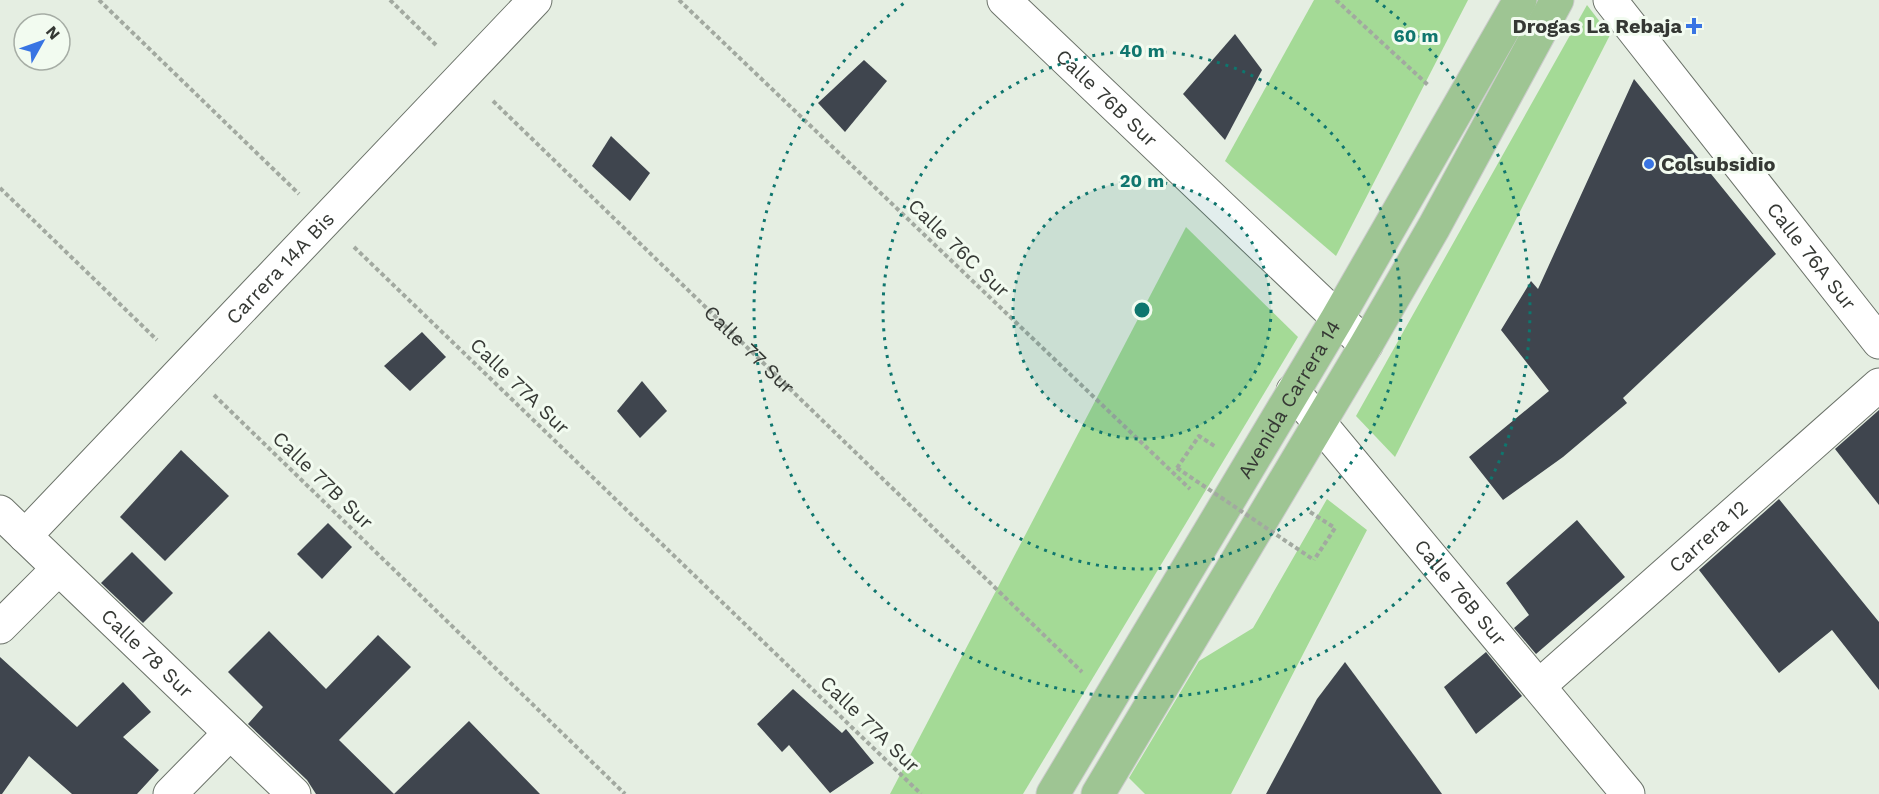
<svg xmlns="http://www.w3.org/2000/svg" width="1879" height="794" viewBox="0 0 1879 794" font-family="'Work Sans',sans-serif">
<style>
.green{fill:#a4da96}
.building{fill:#3f454e}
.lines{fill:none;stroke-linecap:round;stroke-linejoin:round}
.minor-casing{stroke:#6b7269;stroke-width:35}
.major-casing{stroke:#cacbca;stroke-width:35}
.path{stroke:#a2a9a0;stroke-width:4;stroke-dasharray:4.5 3;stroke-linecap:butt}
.minor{stroke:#fff;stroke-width:33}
.major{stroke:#9ec593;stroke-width:33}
.path-bridge{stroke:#a2a9a0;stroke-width:4;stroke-dasharray:4.5 3;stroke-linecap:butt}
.ring{fill:none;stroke:#0f766e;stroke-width:3;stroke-dasharray:3 6}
.poi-dot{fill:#3874e3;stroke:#f2fbf0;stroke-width:2}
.labels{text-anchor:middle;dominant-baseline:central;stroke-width:6;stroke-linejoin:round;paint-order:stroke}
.poi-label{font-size:20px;font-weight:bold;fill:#353834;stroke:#f2fbf0;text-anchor:end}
.street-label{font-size:20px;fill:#353834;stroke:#f2fbf0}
.centre{fill:#0f766e;stroke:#f2fbf0;stroke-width:3}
.ring-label{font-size:18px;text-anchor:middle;font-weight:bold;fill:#0f766e;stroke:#f2fbf0;stroke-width:6;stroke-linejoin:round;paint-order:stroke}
</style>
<rect width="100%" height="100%" fill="#e5eee2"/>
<!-- green -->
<g class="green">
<path d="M1314 0H1468L1336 256 1225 161Z"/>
<path d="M1587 5 1610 35 1395 457 1356 416Z"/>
<path d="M1186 227 1298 337 1023 794H890Z"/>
<path d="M1327 499 1367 530 1231 794H1145L1129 778 1199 661 1253 628Z"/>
</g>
<!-- building -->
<g class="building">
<path d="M1235 34 1262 70 1225 140 1183 94Z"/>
<path d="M864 60 887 81 845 132 818 103Z"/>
<path d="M1634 79 1776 254 1623 398 1627 403 1563 457 1503 500 1469 457 1549 391 1501 330 1531 281 1538 289Z"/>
<path d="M611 136 650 173 630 201 592 166Z"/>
<path d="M422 332 446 357 410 391 384 366Z"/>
<path d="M642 381 667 411 640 438 617 411Z"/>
<path d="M1879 410V505L1835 449Z"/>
<path d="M181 450 229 496 165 561 120 517Z"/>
<path d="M1779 499 1879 622V690L1832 630 1779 673 1699 570Z"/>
<path d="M1577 520 1625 577 1536 654 1514 628 1529 615 1506 583Z"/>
<path d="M328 523 352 547 322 579 297 554Z"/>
<path d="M132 552 173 593 143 623 101 583Z"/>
<path d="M269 631 326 689 378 635 411 667 339 740 394 794 469 721 540 794H316L307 780 248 724 263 707 228 672Z"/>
<path d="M1486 652 1522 696 1476 734 1444 687Z"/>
<path d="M0 657 77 727 123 682 151 712 123 737 159 770 137 794H72L29 756 2 794H0Z"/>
<path d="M1345 662 1419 762 1442 794H1266L1317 699Z"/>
<path d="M793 689 842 733 846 729 874 763 830 793 789 745 782 752 757 724Z"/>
</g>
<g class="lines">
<!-- minor casing -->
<g class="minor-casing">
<g id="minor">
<path id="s2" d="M1004 0 1366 345"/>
<path id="s3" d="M1610 0 1879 342"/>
<path id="s4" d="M1293 391 1628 794"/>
<path id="s5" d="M0 512 294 794"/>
<path id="s6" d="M25 536 535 0"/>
<path d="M0 627 58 569"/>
<path id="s7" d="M1539 686 1879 385"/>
<path d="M170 794 230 733"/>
</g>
</g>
<!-- major casing -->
<g class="major-casing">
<g id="major">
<path id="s8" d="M1053 794 1337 319 1520 0"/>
<path d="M1098 794 1366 345 1434 227 1557 0"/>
</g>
</g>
<!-- path -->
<g class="path">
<path d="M99 0 299 194"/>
<path d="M390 0 436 45"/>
<path d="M679 0 1190 489"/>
<path d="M1336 0 1428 85"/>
<path id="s1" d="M493 101 1082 672"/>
<path d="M0 188 157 340"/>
<path d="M354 247 921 794"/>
<path d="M214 395 625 794"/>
<path d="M1177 468 1199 436 1216 447"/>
<path d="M1310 512 1335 528 1314 560"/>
</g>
<!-- minor -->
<use href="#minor" class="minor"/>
<!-- major -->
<use href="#major" class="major"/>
<!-- path-bridge -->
<path class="path-bridge" d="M1177 468 1314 560"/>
</g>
<!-- distance rings -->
<circle cx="1142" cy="310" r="129" fill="#0f766e" fill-opacity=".12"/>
<g class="ring">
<circle cx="1142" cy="310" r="129"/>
<circle cx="1142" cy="310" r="259"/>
<path d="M1376 0A388 388 0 1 1 908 0"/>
</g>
<!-- markers -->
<g class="poi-dot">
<path d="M1691 17h6v6h6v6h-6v6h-6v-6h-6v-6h6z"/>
<circle cx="1649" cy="164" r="6"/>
</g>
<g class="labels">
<!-- poi labels -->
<g class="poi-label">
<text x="1682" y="26">Drogas La Rebaja</text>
<text x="1661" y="164" text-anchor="start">Colsubsidio</text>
</g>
<!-- street labels -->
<g class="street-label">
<text stroke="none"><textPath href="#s2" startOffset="142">Calle 76B Sur</textPath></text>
<text transform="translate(959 248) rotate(44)">Calle 76C Sur</text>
<text stroke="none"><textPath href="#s3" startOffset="326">Calle 76A Sur</textPath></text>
<text stroke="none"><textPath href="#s6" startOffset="370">Carrera 14A Bis</textPath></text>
<text stroke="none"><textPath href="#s1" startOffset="357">Calle 77 Sur</textPath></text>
<text transform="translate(520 386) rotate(44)">Calle 77A Sur</text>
<text stroke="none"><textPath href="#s8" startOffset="460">Avenida Carrera 14</textPath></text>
<text transform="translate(323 480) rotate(44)">Calle 77B Sur</text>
<text stroke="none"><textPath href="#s7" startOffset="226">Carrera 12</textPath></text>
<text stroke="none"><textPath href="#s4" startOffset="262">Calle 76B Sur</textPath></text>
<text stroke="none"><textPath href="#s5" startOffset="204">Calle 78 Sur</textPath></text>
<text transform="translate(870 724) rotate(44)">Calle 77A Sur</text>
</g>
</g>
<circle cx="1142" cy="310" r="9" class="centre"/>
<g class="ring-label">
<text x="1416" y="42">60 m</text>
<text x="1142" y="57">40 m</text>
<text x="1142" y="187">20 m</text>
</g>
<!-- north arrow -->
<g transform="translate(42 42) rotate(50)"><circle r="28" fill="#f2fbf0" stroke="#a6ada5" stroke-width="1.5"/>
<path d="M0-4.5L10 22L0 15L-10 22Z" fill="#3874e3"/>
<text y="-9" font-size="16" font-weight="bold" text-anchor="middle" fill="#353834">N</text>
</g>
</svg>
